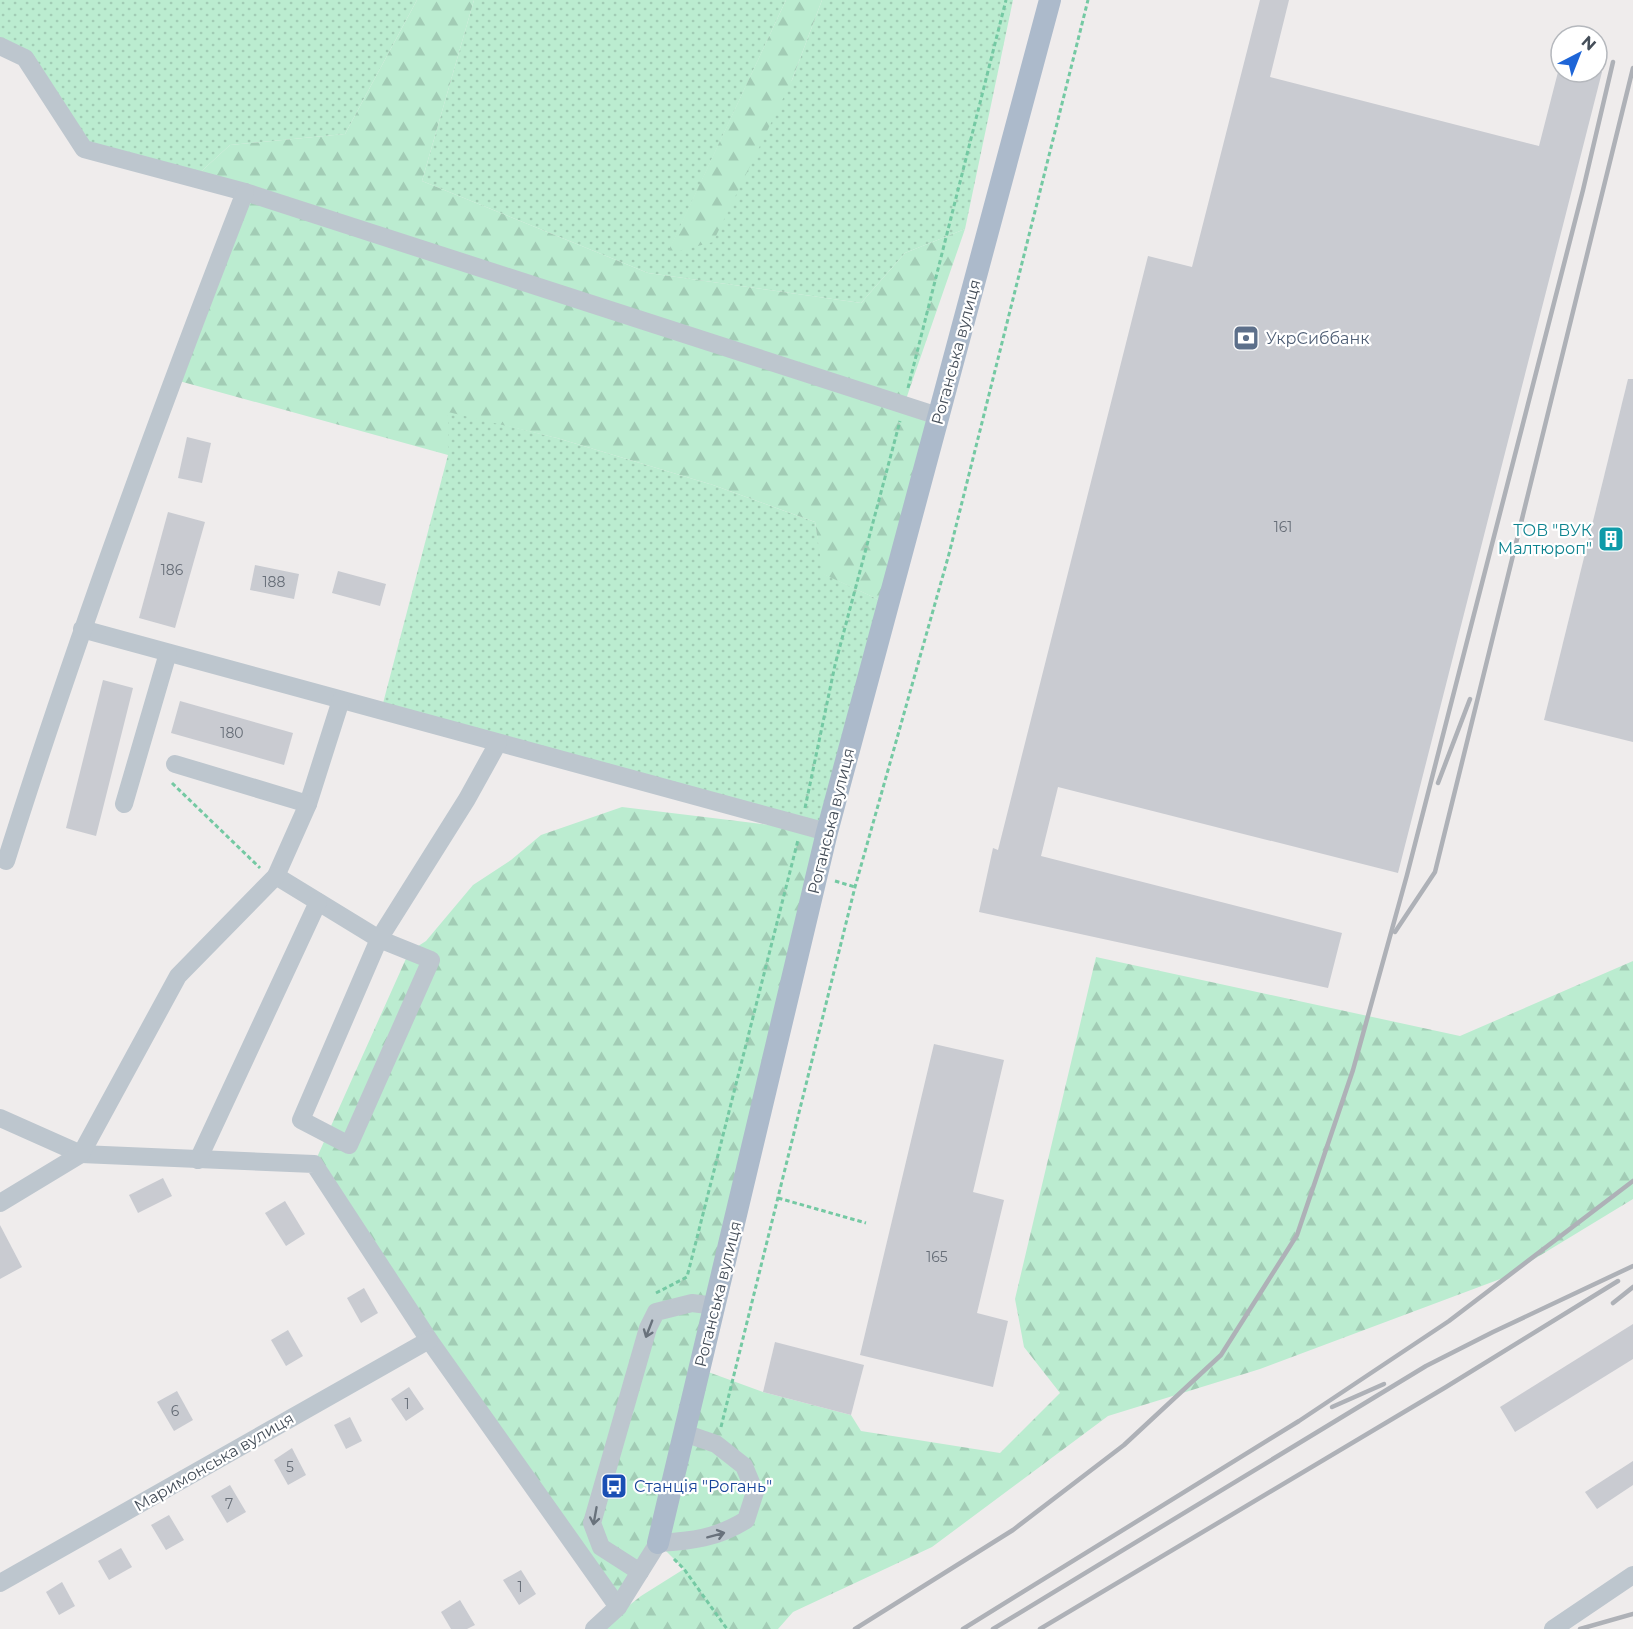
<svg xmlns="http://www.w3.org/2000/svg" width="1633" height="1629" viewBox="0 0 1633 1629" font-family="Montserrat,sans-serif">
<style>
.green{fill:url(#green-dots)}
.forest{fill:url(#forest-firs)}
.building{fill:#c9cbd1}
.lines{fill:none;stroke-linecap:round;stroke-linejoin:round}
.path{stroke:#74c9a3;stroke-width:3;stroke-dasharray:4.5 3;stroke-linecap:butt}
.minor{stroke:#bdc6ce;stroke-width:18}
.major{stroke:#acbacb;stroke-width:22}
.rail{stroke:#aeb1b7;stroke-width:4.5}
.oneway{stroke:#69727c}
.labels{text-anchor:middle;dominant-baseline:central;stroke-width:4.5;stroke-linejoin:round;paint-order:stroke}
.number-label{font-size:14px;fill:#666d77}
.service-label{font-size:16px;fill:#4e5e75;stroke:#fff;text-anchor:start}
.street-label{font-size:16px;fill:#454e59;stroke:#fff}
.culture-label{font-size:16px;fill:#0d838f;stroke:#fff;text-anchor:end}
.transit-label{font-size:16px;fill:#164399;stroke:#fff;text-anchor:start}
</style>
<defs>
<pattern id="green-dots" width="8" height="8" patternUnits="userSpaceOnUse" patternTransform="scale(1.5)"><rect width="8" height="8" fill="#bbecd0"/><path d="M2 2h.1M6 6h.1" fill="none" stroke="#a2ccb5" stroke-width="1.8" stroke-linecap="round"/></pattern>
<pattern id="forest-firs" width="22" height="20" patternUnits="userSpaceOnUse" patternTransform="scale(1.5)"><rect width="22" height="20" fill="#bbecd0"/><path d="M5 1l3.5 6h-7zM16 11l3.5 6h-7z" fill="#a2ccb5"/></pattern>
</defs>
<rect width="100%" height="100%" fill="#efecec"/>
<!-- green -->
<g class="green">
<path d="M0 0H417L345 134 230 145 194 178 84 149 25 59 0 46Z"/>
<path d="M474 0H786L668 253 792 80 822 0H1013L965 229 905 253 861 303 648 273 422 181Z"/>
<path d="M448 411 557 438 713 485 815 522 824 574 888 604 827 832 381 711 448 455Z"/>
</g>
<!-- forest -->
<g class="forest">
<path d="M417 0H474L422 181 648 273 861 303 905 253 965 229 904 405 938 416 888 604 823 574 815 522 713 485 557 438 448 412V455L172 379 245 192 194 178 230 145 345 134Z"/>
<path d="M786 0H822L792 80 713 242 667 254Z"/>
<path d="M622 807 827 832 700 1369 763 1392 851 1415 861 1431 1000 1453 1060 1393 1024 1347 1015 1299 1096 957 1460 1036 1633 961V1199L1503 1278 1260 1369 1108 1416 932 1547 793 1612 778 1629H599L641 1596 684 1569 659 1544 618 1607 314 1164 409 952 426 941 473 885 511 860 541 835Z"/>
</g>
<!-- building -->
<g class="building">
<path d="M1260 0H1289L1270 77 1539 146 1558 72H1602L1398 873 1058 787 1041 856 1342 933 1328 988 979 912 993 848 998 850 1148 256 1192 267Z"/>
<path d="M1628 379H1633V742L1544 720Z"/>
<path d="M187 437 211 443 202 483 178 478Z"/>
<path d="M168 512 205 522 175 628 139 618Z"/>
<path d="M255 565 299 574 294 599 250 590Z"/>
<path d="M338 571 386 584 380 606 332 593Z"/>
<path d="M103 680 133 688 96 836 66 828Z"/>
<path d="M180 701 293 733 284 765 171 733Z"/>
<path d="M934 1044 1004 1060 973 1192 1004 1200 977 1313 1008 1321 993 1387 860 1355Z"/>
<path d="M163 1178 172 1196 138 1213 129 1195Z"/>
<path d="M285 1201 305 1234 286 1246 265 1213Z"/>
<path d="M0 1225 22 1267 0 1279Z"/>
<path d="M364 1288 378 1313 361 1323 347 1298Z"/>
<path d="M1633 1324V1359L1515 1432 1500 1407Z"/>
<path d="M288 1330 303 1356 286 1366 271 1340Z"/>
<path d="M775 1342 864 1365 851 1415 763 1392Z"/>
<path d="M409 1387 424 1409 406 1421 391 1399Z"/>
<path d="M177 1391 193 1420 174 1431 157 1402Z"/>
<path d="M350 1417 362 1441 346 1449 334 1425Z"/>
<path d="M292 1448 306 1475 288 1485 274 1460Z"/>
<path d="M1633 1461V1485L1597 1509 1585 1492Z"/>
<path d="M230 1485 246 1512 227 1523 211 1496Z"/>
<path d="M169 1515 184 1540 166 1550 151 1525Z"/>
<path d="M121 1548 132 1567 109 1580 98 1561Z"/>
<path d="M521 1570 536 1594 519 1605 503 1580Z"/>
<path d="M62 1582 75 1606 59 1615 46 1592Z"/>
<path d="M460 1600 475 1625 467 1629H451L441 1612Z"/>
</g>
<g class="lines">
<!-- path -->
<g class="path">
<path d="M908 388 1006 0"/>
<path d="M172 783 260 868"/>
<path d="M805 808 835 665 900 421"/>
<path d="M835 881 855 887"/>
<path d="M778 1198 866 1223"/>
<path d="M656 1293 687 1277 798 840"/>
<path d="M721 1427 855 887 949 554 1088 0"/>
<path d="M674 1559 684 1569 727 1629"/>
</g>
<!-- minor -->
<g class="minor">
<path d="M0 46 25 58 84 149 245 192 938 416"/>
<path d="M82 629 827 832"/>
<path d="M175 764 308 804 341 700"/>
<path d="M124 804 168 653"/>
<path d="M308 804 276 876 379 939 431 960 349 1145 301 1120 379 939 467 799 498 743"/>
<path d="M6 861C77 635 159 413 245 192"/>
<path d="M0 1118 81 1154 314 1164 429 1340 618 1607"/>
<path d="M198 1160 318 902"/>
<path d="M0 1203 81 1154 178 976 276 876"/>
<path d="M640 1572 601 1547 592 1523 648 1328 656 1312 692 1303 715 1306"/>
<path d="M0 1583 429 1340"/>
<path d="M594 1629 618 1607 658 1543C692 1541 717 1538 746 1520L755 1492 744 1466 716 1444 684 1433"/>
<path d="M1553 1629 1633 1575"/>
</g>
<!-- major -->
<path class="major" d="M658 1543 827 832 1050 0"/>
<!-- rail -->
<g class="rail">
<path d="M1438 783 1470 699"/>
<path d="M1395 932 1435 872 1633 68"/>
<path d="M1613 1303 1633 1287"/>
<path d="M1332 1407 1384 1384"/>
<path d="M855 1629 1013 1530 1124 1445 1221 1355 1297 1235 1353 1070 1407 875 1583 190 1613 62"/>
<path d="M963 1629 1299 1421 1449 1321 1633 1181"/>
<path d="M993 1629 1426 1366 1493 1332 1633 1266"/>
<path d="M1040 1629 1446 1387 1618 1281"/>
<path d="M1580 1629 1633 1614"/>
</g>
</g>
<!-- one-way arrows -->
<defs><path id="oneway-shaft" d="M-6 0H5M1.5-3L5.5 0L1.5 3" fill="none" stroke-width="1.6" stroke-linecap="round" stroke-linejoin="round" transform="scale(1.5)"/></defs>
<g class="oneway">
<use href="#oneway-shaft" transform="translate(649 1329) rotate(111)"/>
<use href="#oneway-shaft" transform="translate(595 1516) rotate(100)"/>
<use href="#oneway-shaft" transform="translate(716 1535) rotate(-15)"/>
</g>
<!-- icons -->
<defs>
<g id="bank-square" transform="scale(1.35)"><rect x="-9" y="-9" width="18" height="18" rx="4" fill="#5c6f8a" stroke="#fff"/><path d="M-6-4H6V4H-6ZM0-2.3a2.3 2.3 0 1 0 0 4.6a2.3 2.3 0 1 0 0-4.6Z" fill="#fff"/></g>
<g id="building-square" transform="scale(1.35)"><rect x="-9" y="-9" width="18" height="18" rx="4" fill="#0f9aa8" stroke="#fff"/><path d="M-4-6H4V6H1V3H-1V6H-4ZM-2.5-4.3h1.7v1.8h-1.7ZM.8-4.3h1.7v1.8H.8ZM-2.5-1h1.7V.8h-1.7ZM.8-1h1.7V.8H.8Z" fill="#fff"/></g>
<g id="bus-square" transform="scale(1.35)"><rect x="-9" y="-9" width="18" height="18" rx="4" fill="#1a4fb4" stroke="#fff"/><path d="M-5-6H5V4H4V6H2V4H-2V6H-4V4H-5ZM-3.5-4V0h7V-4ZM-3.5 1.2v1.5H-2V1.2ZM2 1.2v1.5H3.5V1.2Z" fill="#fff"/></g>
</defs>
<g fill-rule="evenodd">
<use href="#bank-square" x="1246" y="338"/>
<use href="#building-square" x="1611" y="539"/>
<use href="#bus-square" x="614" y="1486"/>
</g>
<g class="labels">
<!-- number labels -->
<g class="number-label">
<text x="1283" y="527">161</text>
<text x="172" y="570">186</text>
<text x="274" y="582">188</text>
<text x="232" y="733">180</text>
<text x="937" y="1257">165</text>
<text x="407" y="1404">1</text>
<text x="175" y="1411">6</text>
<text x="290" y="1467">5</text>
<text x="229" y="1504">7</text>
<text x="520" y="1587">1</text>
</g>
<!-- service labels -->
<g class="service-label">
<text x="1266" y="338">УкрСиббанк</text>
</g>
<!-- street labels -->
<g class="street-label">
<text transform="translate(956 352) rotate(-75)">Роганська вулиця</text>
<text transform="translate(831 821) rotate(-76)">Роганська вулиця</text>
<text transform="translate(718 1294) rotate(-76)">Роганська вулиця</text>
<text transform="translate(214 1462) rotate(-30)">Маримонська вулиця</text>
</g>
<!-- culture labels -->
<g class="culture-label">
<text x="1592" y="530">ТОВ "ВУК<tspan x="1592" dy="18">Малтюроп"</tspan></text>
</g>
<!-- transit labels -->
<g class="transit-label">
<text x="634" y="1486">Станція "Рогань"</text>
</g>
</g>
<!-- north arrow -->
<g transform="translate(1579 54) rotate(42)"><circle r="28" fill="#ffffff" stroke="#b5b8bd" stroke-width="1.5"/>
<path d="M0-4.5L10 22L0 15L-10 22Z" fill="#1e65d7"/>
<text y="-9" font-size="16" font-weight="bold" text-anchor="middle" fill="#454e59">N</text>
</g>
</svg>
